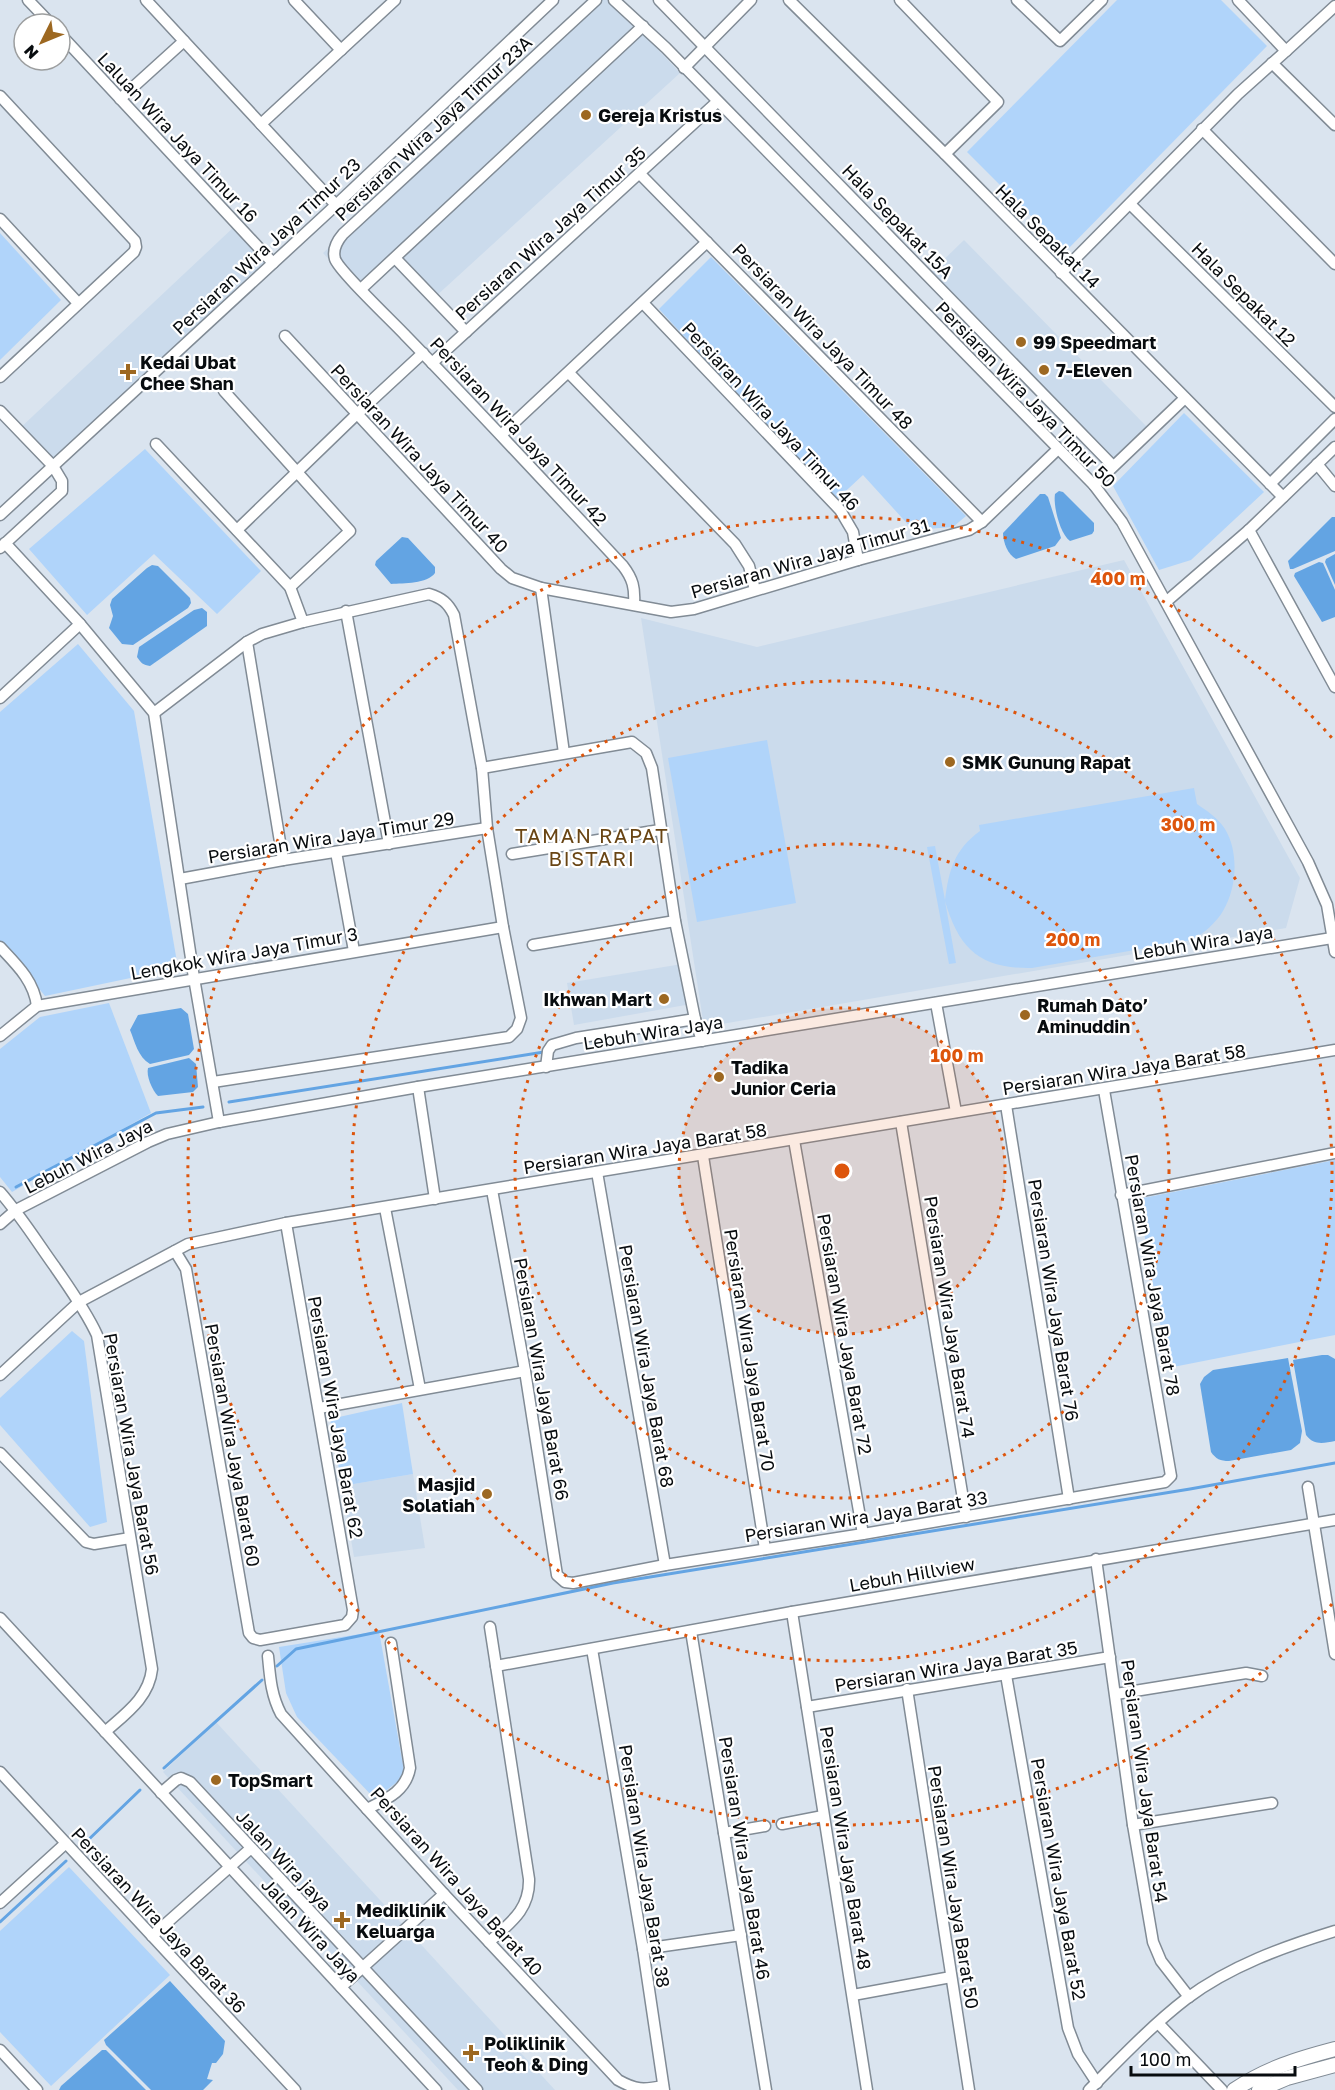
<svg xmlns="http://www.w3.org/2000/svg" width="1335" height="2090" viewBox="0 0 1335 2090" font-family="'Golos Text',sans-serif">
<style>
.built{fill:#cbdbec}
.green{fill:#b0d4fa}
.water{fill:#63a4e3}
.lines{fill:none;stroke-linecap:round;stroke-linejoin:round}
.stream{stroke:#63a4e3;stroke-width:3}
.minor-casing{stroke:#818b95;stroke-width:13}
.major-casing{stroke:#818b95;stroke-width:16}
.minor{stroke:#fff;stroke-width:10}
.major{stroke:#fff;stroke-width:14}
.ring{fill:none;stroke:#dd550c;stroke-width:3;stroke-dasharray:3 6}
.poi-dot{fill:#9d6821;stroke:#fff;stroke-width:2}
.labels{text-anchor:middle;dominant-baseline:central;stroke-width:4.5;stroke-linejoin:round;paint-order:stroke}
.poi-label{font-size:18px;font-weight:bold;fill:#080c0f;stroke:#fff;text-anchor:start}
.street-label{font-size:18px;fill:#080c0f;stroke:#fff}
.neighbourhood-label{font-size:20px;letter-spacing:1.5px;fill:#694514;stroke:#fff}
.centre{fill:#dd550c;stroke:#fff;stroke-width:3}
.ring-label{font-size:18px;text-anchor:middle;font-weight:bold;fill:#dd550c;stroke:#fff;stroke-width:4.5;stroke-linejoin:round;paint-order:stroke}
</style>
<rect width="100%" height="100%" fill="#dae4ef"/>
<!-- built -->
<g class="built">
<path d="M595 0H612L680 73 434 298 394 259 359 292 323 253Z"/>
<path d="M236 225 273 264 53 470 17 431Z"/>
<path d="M964 240 1150 430 1113 467 927 276Z"/>
<path d="M1124 560 1300 878 1286 928 704 1027 641 618 757 647Z"/>
<path d="M682 964 691 1004 574 1025 567 983Z"/>
<path d="M413 1474 425 1548 354 1557 342 1486Z"/>
<path d="M216 1722 555 2090H458L163 1772Z"/>
</g>
<!-- green -->
<g class="green">
<path d="M1117 0H1221L1267 46 1066 251 967 152Z"/>
<path d="M0 233 61 300 0 360Z"/>
<path d="M711 257 966 516 953 527 913 530 863 475 835 501 659 309Z"/>
<path d="M1184 413 1264 492 1191 560 1159 570 1113 486Z"/>
<path d="M145 449 261 571 217 614 154 554 87 615 29 549Z"/>
<path d="M78 644 134 711 178 968 45 996 0 941V712Z"/>
<path d="M767 740 796 903 697 922 668 758Z"/>
<path d="M1194 788 1197 804C1207 811 1218 818 1225 829 1239 852 1237 888 1223 911 1216 923 1204 933 1192 940L1032 968C980 969 959 949 945 901L956 963 949 964 927 847 935 846 945 900C949 870 954 850 980 831L979 825Z"/>
<path d="M109 1003 151 1113 12 1192 0 1177V1049L40 1017Z"/>
<path d="M1335 1160V1335L1168 1368 1138 1199Z"/>
<path d="M72 1331 84 1341 107 1522 90 1527 0 1425V1398Z"/>
<path d="M402 1403 413 1474 342 1486 330 1419Z"/>
<path d="M379 1631 405 1776 375 1799 297 1717 286 1693 279 1647Z"/>
<path d="M69 1867 170 1975 51 2086 0 2032V1931Z"/>
</g>
<!-- water -->
<g class="water">
<path d="M1059 491 1063 492 1094 523V531L1092 534 1070 541C1060 534 1053 506 1055 494Z"/>
<path d="M1040 494H1045L1048 497 1061 538 1055 546 1016 559C1008 555 1003 542 1003 533Z"/>
<path d="M1332 517H1335V551L1293 569H1290L1288 561Z"/>
<path d="M402 537 408 538 435 567V573C427 584 404 583 391 584L375 565 376 561Z"/>
<path d="M1335 554V585L1325 562 1326 559Z"/>
<path d="M1319 562 1323 563 1335 590V617L1322 622 1294 576 1295 573Z"/>
<path d="M152 565 158 566 190 598 191 603 188 608 133 645 122 644 109 628 113 616 110 605 112 599 147 568Z"/>
<path d="M202 608 207 612V626L150 666C143 665 141 663 137 657L139 647 194 610Z"/>
<path d="M181 1008 188 1014 194 1049 189 1055 150 1064C138 1057 135 1042 130 1030L138 1015Z"/>
<path d="M189 1058 196 1064 198 1087 193 1092 158 1096C152 1090 146 1076 148 1068Z"/>
<path d="M1322 1355H1328L1335 1359V1441C1324 1443 1314 1446 1306 1435L1293 1360Z"/>
<path d="M1288 1358 1302 1431 1300 1443 1291 1450 1229 1461C1220 1461 1216 1459 1211 1452L1200 1384 1204 1377 1213 1370Z"/>
<path d="M170 1981 225 2041 223 2054 216 2063H212L207 2079 213 2080 203 2090H151L106 2045 104 2040Z"/>
<path d="M102 2050H106L146 2090H59L61 2086Z"/>
</g>
<g class="lines">
<!-- stream -->
<g class="stream">
<path d="M229 1102 544 1052"/>
<path d="M16 1187 156 1113 203 1107"/>
<path d="M277 1666 296 1649 613 1583 1190 1489 1335 1463"/>
<path d="M164 1768 262 1680"/>
<path d="M85 1843 140 1790"/>
<path d="M0 1922 66 1861"/>
</g>
<!-- minor casing -->
<g class="minor-casing">
<g id="minor">
<path d="M28 0 51 24"/>
<path d="M146 0 336 205"/>
<path d="M294 0 341 50"/>
<path d="M596 0 343 234C337 241 332 249 335 259 339 271 394 323 406 336 480 412 551 489 623 566 633 579 635 588 634 604"/>
<path d="M614 0 666 48 1094 485 1122 522 1308 862 1327 905 1335 952"/>
<path d="M659 0 1113 466"/>
<path d="M789 0 945 154 1283 497"/>
<path d="M900 0 998 102 945 154"/>
<path d="M1017 0 1060 41 1102 0"/>
<path d="M60 34 273 263"/>
<path d="M1286 51 1335 6"/>
<path d="M1272 63 1335 125"/>
<path d="M684 68 751 0"/>
<path d="M0 96 135 241 136 247 134 252 0 377"/>
<path d="M120 99 184 41"/>
<path d="M261 124 395 0"/>
<path d="M1202 129 1335 264"/>
<path d="M640 174 982 522"/>
<path d="M1130 204 1335 407"/>
<path d="M0 219 78 303"/>
<path d="M395 258 466 332"/>
<path d="M1061 273 1238 94 1286 51 1238 0"/>
<path d="M361 289 643 26"/>
<path d="M643 303 840 510 853 532 858 560"/>
<path d="M285 336 501 569 512 578 541 588 671 612 694 609 858 560 969 530 982 522 1058 449"/>
<path d="M432 363 717 102"/>
<path d="M569 373 735 544 749 566 755 590"/>
<path d="M224 391 350 531 290 587"/>
<path d="M0 411 53 466 62 481V491L0 548"/>
<path d="M501 435 707 242"/>
<path d="M156 444 290 587 303 622"/>
<path d="M1317 464 1335 486"/>
<path d="M1270 484 1335 419"/>
<path d="M1094 485 1185 398"/>
<path d="M0 515 336 205 553 0"/>
<path d="M237 530 357 414 423 353"/>
<path d="M1249 530 1335 687"/>
<path d="M5 543 80 624 154 713 194 978 219 1122"/>
<path d="M541 588 564 753"/>
<path d="M1167 601 1249 530 1335 447"/>
<path d="M346 611 389 844"/>
<path d="M247 642 283 860"/>
<path d="M0 698 80 624"/>
<path d="M154 713 247 642 262 634 303 622 429 594C442 598 448 603 454 615L482 768 487 828 503 927 521 1018 517 1029 509 1037 213 1082"/>
<path d="M482 768 632 742 646 753 652 768 675 921 695 1019 702 1041"/>
<path d="M336 852 354 951"/>
<path d="M512 854 660 830"/>
<path d="M180 879 283 860 487 828"/>
<path d="M533 945 675 921"/>
<path d="M0 947C17 965 34 981 37 1006"/>
<path d="M936 1003 956 1112"/>
<path d="M0 1036 37 1006 503 927"/>
<path d="M546 1067 548 1051 552 1045 576 1038 695 1019"/>
<path d="M418 1087 435 1199"/>
<path d="M1006 1105 1069 1499"/>
<path d="M901 1122 966 1517"/>
<path d="M794 1140 863 1534"/>
<path d="M703 1156 765 1549"/>
<path d="M597 1172 665 1565"/>
<path d="M492 1190 525 1371 557 1575 565 1582 573 1583 665 1565 863 1534 1165 1482 1171 1476 1104 1090"/>
<path d="M0 1192C21 1216 37 1242 55 1267 70 1289 86 1311 97 1335L152 1669C149 1698 125 1714 105 1732"/>
<path d="M1121 1195 1335 1153"/>
<path d="M385 1208 420 1389"/>
<path d="M0 1224 16 1210 148 1142 167 1134 219 1122 418 1087 1332 938"/>
<path d="M175 1251 186 1269 249 1633 253 1638 260 1640 345 1625 352 1617 353 1610 286 1223"/>
<path d="M0 1375 79 1302 188 1244 286 1223 1335 1050"/>
<path d="M319 1408 525 1371"/>
<path d="M0 1453 86 1542 94 1544 130 1538"/>
<path d="M1308 1487 1335 1654"/>
<path d="M1096 1559 1133 1825 1153 1942 1161 1961 1189 1997"/>
<path d="M792 1612 867 2090"/>
<path d="M0 1618 436 2090"/>
<path d="M691 1631 766 2090"/>
<path d="M592 1649 643 1949 664 2090"/>
<path d="M268 1656C270 1677 271 1695 281 1714L444 1894 618 2080C636 2090 643 2090 663 2086"/>
<path d="M496 1666 792 1612 1335 1520"/>
<path d="M1006 1675 1068 2028 1078 2054 1097 2083"/>
<path d="M907 1689 969 2090"/>
<path d="M1116 1694 1246 1673 1262 1676"/>
<path d="M807 1707 1110 1657"/>
<path d="M0 1772 295 2090"/>
<path d="M161 1793 176 1780 181 1778 190 1782 477 2090"/>
<path d="M367 1809C387 1799 406 1791 410 1768L391 1643"/>
<path d="M782 1824 823 1816"/>
<path d="M1133 1825 1272 1803"/>
<path d="M724 1833 765 1826"/>
<path d="M0 1903 66 1843"/>
<path d="M152 1936 250 1849"/>
<path d="M489 1942C510 1923 530 1910 529 1879L490 1627"/>
<path d="M643 1949 741 1935"/>
<path d="M341 1987 444 1894"/>
<path d="M853 1995 951 1977"/>
<path d="M1158 2023 1222 2090"/>
<path d="M0 2050 37 2090"/>
<path d="M1089 2090C1120 2059 1151 2026 1186 1999 1230 1966 1283 1947 1335 1931"/>
</g>
</g>
<!-- major casing -->
<g class="major-casing">
<g id="major">
<path d="M1234 2090C1267 2068 1297 2059 1335 2049"/>
<path d="M1259 2090 1287 2078 1335 2065"/>
</g>
</g>
<!-- minor -->
<use href="#minor" class="minor"/>
<!-- major -->
<use href="#major" class="major"/>
</g>
<!-- distance rings -->
<circle cx="842" cy="1171" r="163" fill="#dd550c" fill-opacity=".12"/>
<g class="ring">
<circle cx="842" cy="1171" r="163"/>
<circle cx="842" cy="1171" r="327"/>
<circle cx="842" cy="1171" r="490"/>
<path d="M1332 1604A654 654 0 1 1 1332 738"/>
</g>
<!-- markers -->
<g class="poi-dot">
<circle cx="586" cy="115" r="6"/>
<circle cx="1021" cy="342" r="6"/>
<circle cx="1044" cy="370" r="6"/>
<path d="M125 363h6v6h6v6h-6v6h-6v-6h-6v-6h6z"/>
<circle cx="950" cy="762" r="6"/>
<circle cx="664" cy="999" r="6"/>
<circle cx="1025" cy="1015" r="6"/>
<circle cx="719" cy="1077" r="6"/>
<circle cx="487" cy="1494" r="6"/>
<circle cx="216" cy="1780" r="6"/>
<path d="M339 1911h6v6h6v6h-6v6h-6v-6h-6v-6h6z"/>
<path d="M468 2044h6v6h6v6h-6v6h-6v-6h-6v-6h6z"/>
</g>
<g class="labels">
<!-- poi labels -->
<g class="poi-label">
<text x="598" y="115">Gereja Kristus</text>
<text x="1033" y="342">99 Speedmart</text>
<text x="140" y="362">Kedai Ubat<tspan x="140" dy="21">Chee Shan</tspan></text>
<text x="1056" y="370">7-Eleven</text>
<text x="962" y="762">SMK Gunung Rapat</text>
<text x="652" y="999" text-anchor="end">Ikhwan Mart</text>
<text x="1037" y="1005">Rumah Dato’<tspan x="1037" dy="21">Aminuddin</tspan></text>
<text x="731" y="1067">Tadika<tspan x="731" dy="21">Junior Ceria</tspan></text>
<text x="475" y="1484" text-anchor="end">Masjid<tspan x="475" dy="21">Solatiah</tspan></text>
<text x="228" y="1780">TopSmart</text>
<text x="356" y="1910">Mediklinik<tspan x="356" dy="21">Keluarga</tspan></text>
<text x="484" y="2043">Poliklinik<tspan x="484" dy="21">Teoh &amp; Ding</tspan></text>
</g>
<!-- street labels -->
<g class="street-label">
<text transform="translate(433 128) rotate(-43)">Persiaran Wira Jaya Timur 23A</text>
<text transform="translate(178 137) rotate(47)">Laluan Wira Jaya Timur 16</text>
<text transform="translate(898 221) rotate(46)">Hala Sepakat 15A</text>
<text transform="translate(550 233) rotate(-42)">Persiaran Wira Jaya Timur 35</text>
<text transform="translate(1048 236) rotate(45)">Hala Sepakat 14</text>
<text transform="translate(266 246) rotate(-43)">Persiaran Wira Jaya Timur 23</text>
<text transform="translate(1244 294) rotate(45)">Hala Sepakat 12</text>
<text transform="translate(823 336) rotate(46)">Persiaran Wira Jaya Timur 48</text>
<text transform="translate(1026 394) rotate(46)">Persiaran Wira Jaya Timur 50</text>
<text transform="translate(771 416) rotate(47)">Persiaran Wira Jaya Timur 46</text>
<text transform="translate(519 431) rotate(47)">Persiaran Wira Jaya Timur 42</text>
<text transform="translate(420 458) rotate(47)">Persiaran Wira Jaya Timur 40</text>
<text transform="translate(810 558) rotate(-16)">Persiaran Wira Jaya Timur 31</text>
<text transform="translate(331 837) rotate(-9)">Persiaran Wira Jaya Timur 29</text>
<text transform="translate(1203 942) rotate(-9)">Lebuh Wira Jaya</text>
<text transform="translate(244 953) rotate(-10)">Lengkok Wira Jaya Timur 3</text>
<text transform="translate(653 1032) rotate(-9)">Lebuh Wira Jaya</text>
<text transform="translate(1124 1069) rotate(-9)">Persiaran Wira Jaya Barat 58</text>
<text transform="translate(645 1148) rotate(-9)">Persiaran Wira Jaya Barat 58</text>
<text transform="translate(88 1156) rotate(-27)">Lebuh Wira Jaya</text>
<text transform="translate(1153 1275) rotate(80)">Persiaran Wira Jaya Barat 78</text>
<text transform="translate(1054 1300) rotate(81)">Persiaran Wira Jaya Barat 76</text>
<text transform="translate(950 1317) rotate(81)">Persiaran Wira Jaya Barat 74</text>
<text transform="translate(845 1334) rotate(80)">Persiaran Wira Jaya Barat 72</text>
<text transform="translate(750 1350) rotate(81)">Persiaran Wira Jaya Barat 70</text>
<text transform="translate(647 1366) rotate(80)">Persiaran Wira Jaya Barat 68</text>
<text transform="translate(542 1379) rotate(80)">Persiaran Wira Jaya Barat 66</text>
<text transform="translate(336 1417) rotate(80)">Persiaran Wira Jaya Barat 62</text>
<text transform="translate(233 1445) rotate(80)">Persiaran Wira Jaya Barat 60</text>
<text transform="translate(132 1454) rotate(80)">Persiaran Wira Jaya Barat 56</text>
<text transform="translate(866 1516) rotate(-9)">Persiaran Wira Jaya Barat 33</text>
<text transform="translate(912 1574) rotate(-10)">Lebuh Hillview</text>
<text transform="translate(956 1666) rotate(-9)">Persiaran Wira Jaya Barat 35</text>
<text transform="translate(1145 1781) rotate(82)">Persiaran Wira Jaya Barat 54</text>
<text transform="translate(846 1848) rotate(81)">Persiaran Wira Jaya Barat 48</text>
<text transform="translate(745 1858) rotate(81)">Persiaran Wira Jaya Barat 46</text>
<text transform="translate(284 1860) rotate(47)">Jalan Wira jaya</text>
<text transform="translate(645 1866) rotate(81)">Persiaran Wira Jaya Barat 38</text>
<text transform="translate(1059 1879) rotate(80)">Persiaran Wira Jaya Barat 52</text>
<text transform="translate(457 1881) rotate(48)">Persiaran Wira Jaya Barat 40</text>
<text transform="translate(954 1887) rotate(81)">Persiaran Wira Jaya Barat 50</text>
<text transform="translate(159 1920) rotate(47)">Persiaran Wira Jaya Barat 36</text>
<text transform="translate(311 1930) rotate(47)">Jalan Wira Jaya</text>
</g>
<!-- neighbourhood labels -->
<g class="neighbourhood-label">
<text x="592" y="835">TAMAN RAPAT<tspan x="592" dy="23">BISTARI</tspan></text>
</g>
</g>
<circle cx="842" cy="1171" r="9" class="centre"/>
<g class="ring-label">
<text x="1118" y="585">400 m</text>
<text x="1188" y="831">300 m</text>
<text x="1073" y="946">200 m</text>
<text x="957" y="1062">100 m</text>
</g>
<!-- north arrow -->
<g transform="translate(42 42) rotate(227)"><circle r="28" fill="#ffffff" stroke="#9c9e9f" stroke-width="1.5"/>
<path d="M0-4.5L10 22L0 15L-10 22Z" fill="#9d6821"/>
<text y="-9" font-size="16" font-weight="bold" text-anchor="middle" fill="#080c0f">N</text>
</g>
<!-- scale -->
<path d="M1131 2066v9h164v-9" fill="none" stroke="#080c0f" stroke-width="3"/>
<text x="1140" y="2066" font-size="18" fill="#080c0f" stroke="#ffffff" stroke-width="4.5" paint-order="stroke">100 m</text>
</svg>
